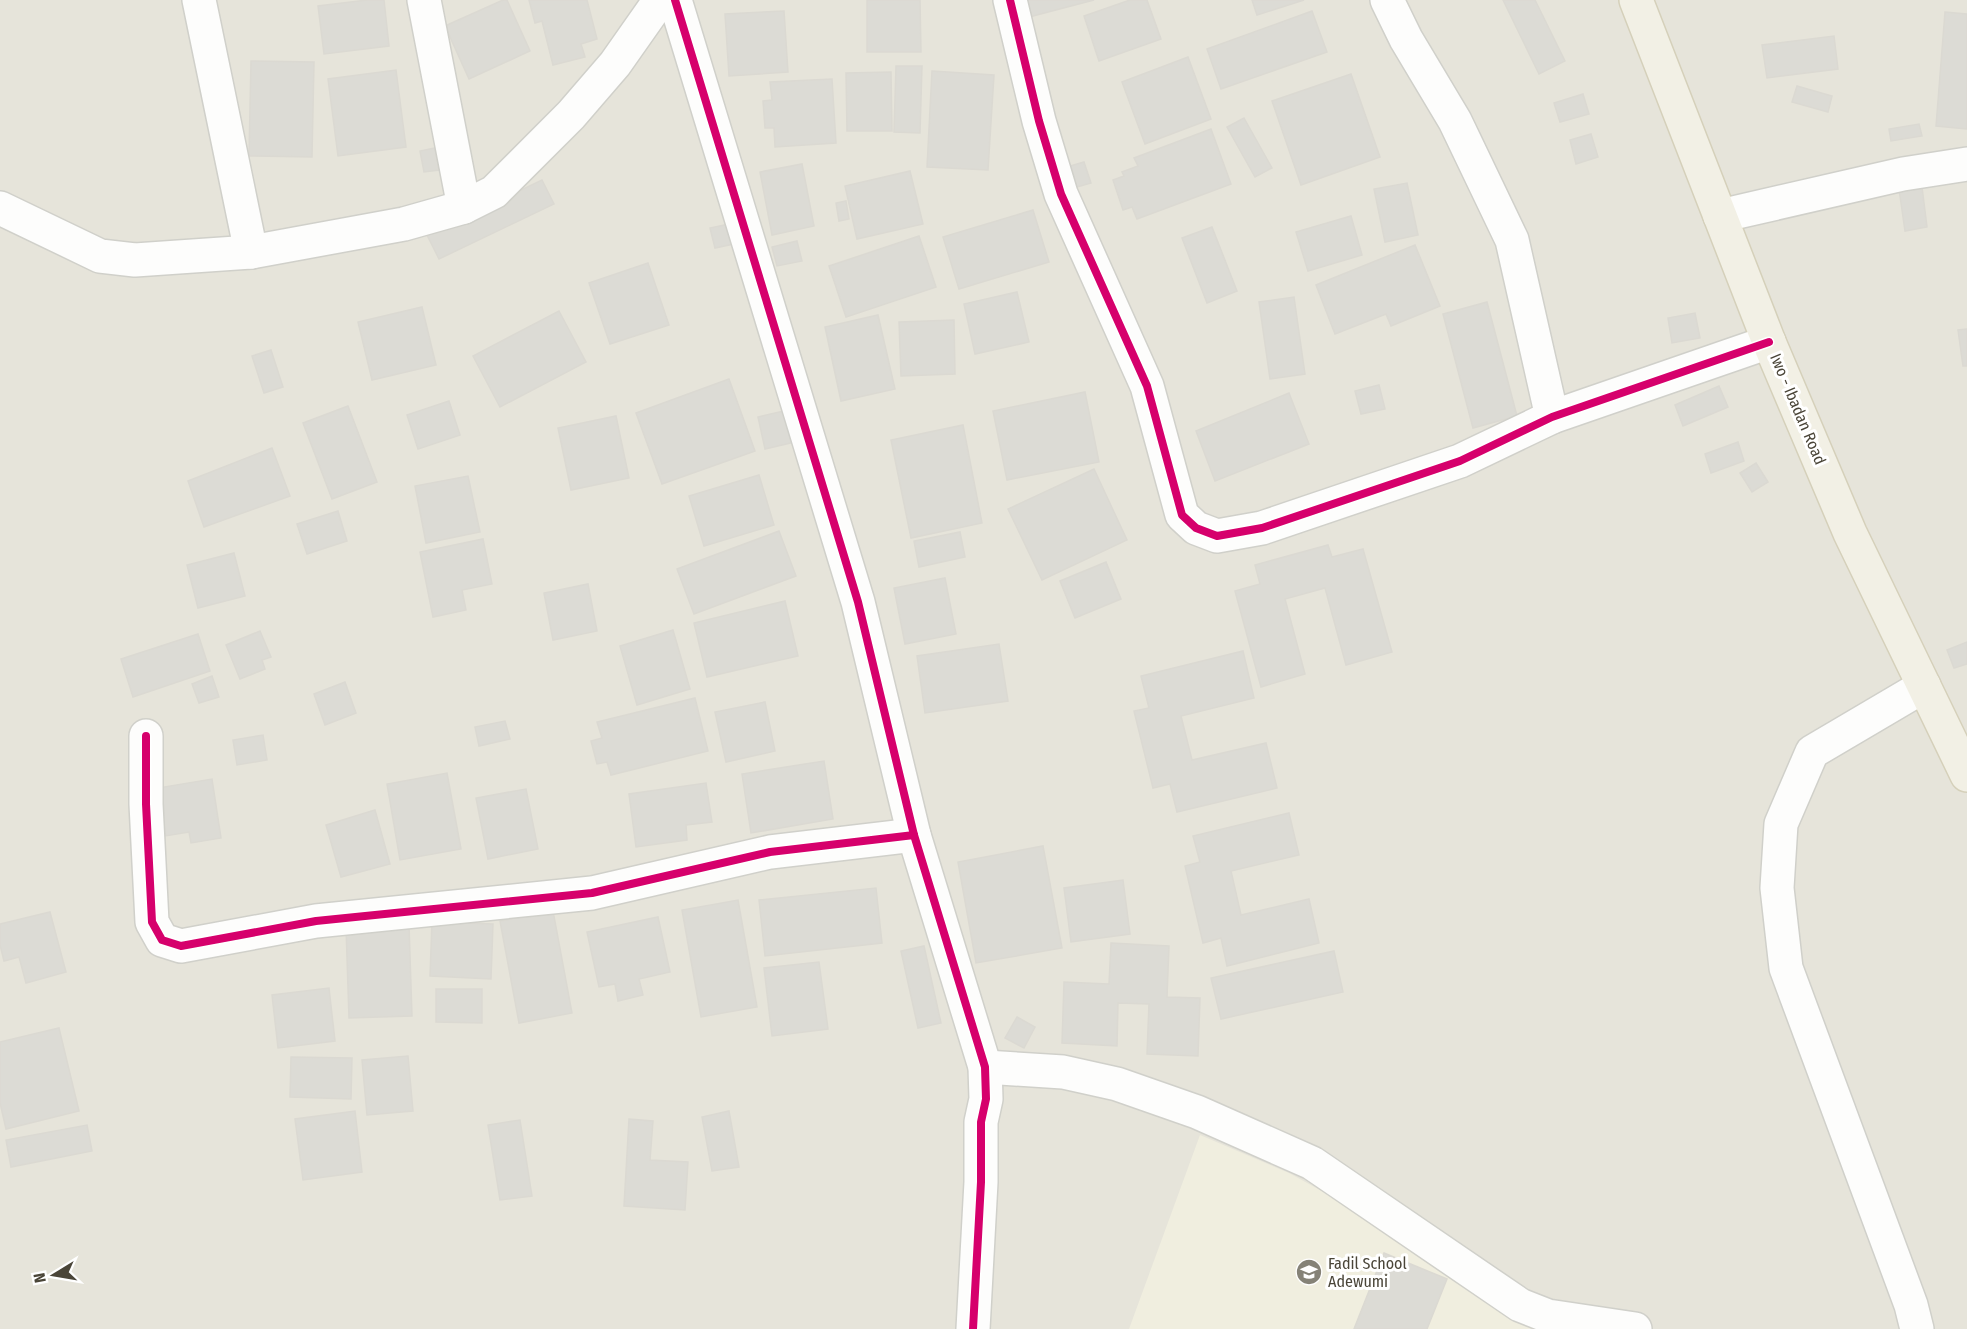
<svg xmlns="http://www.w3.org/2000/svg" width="1967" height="1329" viewBox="0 0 1967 1329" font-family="'Fira Sans Condensed',sans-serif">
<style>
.residential{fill:#e6e4da}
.education{fill:#f0eedf}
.building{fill:#dcdbd5;stroke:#dbd9d2;stroke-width:1.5}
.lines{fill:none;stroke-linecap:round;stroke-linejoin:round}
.street-casing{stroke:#d0d0ca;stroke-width:36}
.primary-casing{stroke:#d5d0ba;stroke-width:36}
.street{stroke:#fdfdfc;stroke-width:33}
.primary{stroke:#f2f0e5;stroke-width:33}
.cycleway-casing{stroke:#fff;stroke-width:11}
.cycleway{stroke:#d6006c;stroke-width:8}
.labels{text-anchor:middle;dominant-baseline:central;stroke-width:6;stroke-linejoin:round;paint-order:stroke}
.street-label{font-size:16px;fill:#4a4538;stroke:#fff}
.poi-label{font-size:16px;fill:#4a4538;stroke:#fff;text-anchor:start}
</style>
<rect width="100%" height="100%" fill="#f2f2ed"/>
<!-- residential -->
<rect class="residential" x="0" y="0" width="1967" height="1329"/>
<!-- education -->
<path class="education" d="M1200 1135 1289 1173 1548 1316 1590 1329H1129Z"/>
<!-- building -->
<g class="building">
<path d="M367 0H384L389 46 324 54 318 6Z"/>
<path d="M503 0H507L530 51 469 79 445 26Z"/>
<path d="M529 0H587L597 39 581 44 585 57 553 65 542 21 535 23Z"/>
<path d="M867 0H920L921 52H867Z"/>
<path d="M1025 0H1094L1029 17Z"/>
<path d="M1130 0H1147L1161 39 1099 61 1084 16Z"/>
<path d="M1252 0H1304L1257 15Z"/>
<path d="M1503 0H1535L1565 61 1539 74Z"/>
<path d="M784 11 788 72 729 76 725 14Z"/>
<path d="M1312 11 1327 52 1221 89 1207 49Z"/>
<path d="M1945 12 1967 14V129L1936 126Z"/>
<path d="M1834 36 1838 69 1767 78 1762 45Z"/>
<path d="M1188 57 1211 119 1145 144 1122 82Z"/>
<path d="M251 61 314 62 312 157 249 156Z"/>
<path d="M896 66H922L920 133 894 132Z"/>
<path d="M396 70 406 147 338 156 328 79Z"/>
<path d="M932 71 994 75 988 170 927 167Z"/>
<path d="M891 72 892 131H847L846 73Z"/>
<path d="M1351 74 1380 157 1301 185 1272 101Z"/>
<path d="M832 79 836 143 775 147 774 128H765L763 101 772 100 770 82Z"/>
<path d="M1797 86 1832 96 1828 112 1792 102Z"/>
<path d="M1583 94 1589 114 1560 122 1554 103Z"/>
<path d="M1244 118 1272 168 1255 177 1227 127Z"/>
<path d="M1919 124 1922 136 1891 141 1889 129Z"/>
<path d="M1211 129 1231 184 1137 219 1132 207 1123 210 1113 180 1124 176 1122 172 1138 166 1134 158Z"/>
<path d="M1591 134 1598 157 1576 164 1570 140Z"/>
<path d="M435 148 439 170 424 172 420 151Z"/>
<path d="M1084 162 1091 183 1066 190 1060 169Z"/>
<path d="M802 164 814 226 772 235 760 172Z"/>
<path d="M910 171 923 224 857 239 845 186Z"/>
<path d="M1921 179 1927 227 1905 231 1898 182Z"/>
<path d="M542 180 554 204 439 259 427 235Z"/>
<path d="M1407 183 1418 235 1385 242 1374 189Z"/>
<path d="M846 201 849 219 839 221 836 203Z"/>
<path d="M1033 210 1049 262 959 289 943 237Z"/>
<path d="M1351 216 1362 255 1308 271 1296 232Z"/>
<path d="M734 223 739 243 715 248 710 228Z"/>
<path d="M1212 227 1237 291 1207 303 1182 238Z"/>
<path d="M919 236 936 287 846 317 829 266Z"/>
<path d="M797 241 802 261 777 266 772 247Z"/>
<path d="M1415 245 1440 306 1391 326 1386 314 1335 334 1316 285Z"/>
<path d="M648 263 669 325 610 344 589 283Z"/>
<path d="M1017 292 1029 342 975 354 964 304Z"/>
<path d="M1294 297 1305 374 1270 379 1259 302Z"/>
<path d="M1487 302 1517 416 1473 428 1443 314Z"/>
<path d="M422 307 436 365 372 380 358 322Z"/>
<path d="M559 311 586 362 500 407 473 356Z"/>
<path d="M1695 313 1700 338 1672 343 1668 318Z"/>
<path d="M878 315 895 389 841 401 825 327Z"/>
<path d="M954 320 955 374 901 376 899 322Z"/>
<path d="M1967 329V366H1963L1958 330Z"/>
<path d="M271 350 283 387 264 393 252 356Z"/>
<path d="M729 379 755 451 662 484 636 413Z"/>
<path d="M1379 385 1385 409 1361 414 1355 391Z"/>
<path d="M1719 386 1728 407 1683 426 1675 405Z"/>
<path d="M1085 392 1099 462 1007 480 993 411Z"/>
<path d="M1289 393 1309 444 1215 481 1196 431Z"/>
<path d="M449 401 460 435 418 449 407 415Z"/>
<path d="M348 406 377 482 332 499 303 423Z"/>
<path d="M784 411 791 443 765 449 758 417Z"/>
<path d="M616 416 629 478 571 490 558 428Z"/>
<path d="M963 425 982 523 911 538 891 440Z"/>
<path d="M1738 442 1744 461 1711 473 1705 454Z"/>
<path d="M272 448 290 496 204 527 188 481Z"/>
<path d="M1756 463 1768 482 1752 492 1740 473Z"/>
<path d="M1094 469 1127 540 1042 580 1008 509Z"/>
<path d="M759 475 774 525 704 546 689 496Z"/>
<path d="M468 476 480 532 426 543 415 486Z"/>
<path d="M338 511 347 541 307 554 297 524Z"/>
<path d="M779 531 796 576 694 614 677 569Z"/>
<path d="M960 532 965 557 919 567 914 541Z"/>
<path d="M483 539 492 584 462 590 466 610 433 617 420 552Z"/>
<path d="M1328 545 1332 557 1363 549 1392 652 1346 665 1325 588 1285 599 1305 674 1261 687 1235 591 1260 584 1255 565Z"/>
<path d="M234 553 245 596 198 608 187 565Z"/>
<path d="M1106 562 1121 599 1075 618 1060 581Z"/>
<path d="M945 578 956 634 905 644 894 588Z"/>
<path d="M588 584 597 631 553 640 544 593Z"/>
<path d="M785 601 798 656 707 677 694 623Z"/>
<path d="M673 630 690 689 637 705 620 646Z"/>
<path d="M260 631 271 657 262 660 265 669 240 679 226 645Z"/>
<path d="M198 634 210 671 133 697 121 659Z"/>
<path d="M1967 642V664L1954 668 1947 650Z"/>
<path d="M999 644 1008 701 925 713 917 656Z"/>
<path d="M1243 651 1254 698 1181 716 1192 760 1266 743 1277 788 1177 812 1170 784 1153 788 1134 711 1149 708 1141 676Z"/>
<path d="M212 676 219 697 199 703 192 684Z"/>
<path d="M345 682 356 713 325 725 314 694Z"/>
<path d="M695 698 708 751 611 775 607 762 597 764 591 741 602 738 597 722Z"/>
<path d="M765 702 775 751 726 762 715 712Z"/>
<path d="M505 721 510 739 479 746 475 727Z"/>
<path d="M263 735 267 760 237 765 233 740Z"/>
<path d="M824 761 833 819 751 833 742 774Z"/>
<path d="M447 773 461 849 400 860 387 784Z"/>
<path d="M212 779 221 838 191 843 189 832 165 836 158 788Z"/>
<path d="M706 783 712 822 686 825 687 840 636 847 629 794Z"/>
<path d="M526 789 538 849 488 859 476 798Z"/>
<path d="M375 810 390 864 341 877 326 825Z"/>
<path d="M1289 813 1299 855 1231 871 1241 915 1309 899 1319 943 1227 966 1221 938 1203 943 1185 866 1200 862 1193 836Z"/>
<path d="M1043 846 1062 948 976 963 958 862Z"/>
<path d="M1123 880 1130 934 1071 942 1064 888Z"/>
<path d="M876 888 882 943 765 956 759 900Z"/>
<path d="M738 900 757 1007 701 1017 682 910Z"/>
<path d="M553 911 572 1013 519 1023 500 921Z"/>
<path d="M50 912 66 972 26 983 19 957 4 961 0 945V924Z"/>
<path d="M658 917 670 972 639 979 643 995 618 1001 615 984 599 987 587 932Z"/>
<path d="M432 922 493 924 491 979 430 976Z"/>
<path d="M409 925 412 1016 349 1018 346 927Z"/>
<path d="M1111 943 1169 946 1167 997 1200 998 1198 1056 1147 1054 1149 1004 1118 1003 1117 1046 1062 1043 1064 982 1109 984Z"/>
<path d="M924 946 941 1023 918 1028 901 951Z"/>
<path d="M1334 951 1343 992 1221 1019 1211 978Z"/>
<path d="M819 962 828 1029 772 1036 764 968Z"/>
<path d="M329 988 335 1041 278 1048 272 995Z"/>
<path d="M436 989H482V1023L436 1022Z"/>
<path d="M1017 1017 1035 1027 1024 1048 1005 1038Z"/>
<path d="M59 1028 79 1111 6 1129 0 1103V1042Z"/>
<path d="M408 1056 413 1111 367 1115 362 1060Z"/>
<path d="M291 1057 352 1058 351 1099 290 1097Z"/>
<path d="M355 1111 362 1172 303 1180 295 1119Z"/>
<path d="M729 1111 739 1167 712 1171 702 1117Z"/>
<path d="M629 1119 653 1121 650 1160 688 1162 685 1210 624 1206Z"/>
<path d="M520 1120 532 1196 500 1200 488 1125Z"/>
<path d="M87 1125 92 1151 11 1167 6 1140Z"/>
<path d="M1384 1253 1447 1279 1427 1329H1354Z"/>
</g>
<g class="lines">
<!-- street casing -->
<g class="street-casing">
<g id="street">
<path d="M199 0 251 252"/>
<path d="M424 0 464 207"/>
<path d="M675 0 858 602 914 835 985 1067 986 1099 981 1122V1182L973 1329"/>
<path d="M1010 0 1039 121 1061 194 1147 386 1182 515 1196 528 1217 536 1262 528 1460 461 1552 417 1769 342"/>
<path d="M1387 0 1406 39 1455 121 1512 240 1552 417"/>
<path d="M0 208 100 256 135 260 251 252 404 224 464 207 494 192 571 115 615 64 660 0"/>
<path d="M1720 216 1903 174 1967 164"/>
<path d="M146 736V804L152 922 162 940 181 946 316 921 592 893 770 852 914 835"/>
<path d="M985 1067 1063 1072 1117 1084 1197 1112 1312 1163 1520 1305 1548 1316 1635 1329"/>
<path d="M1917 1329 1911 1305 1786 968 1777 888 1781 824 1812 752 1924 686"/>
</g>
</g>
<!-- primary casing -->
<g class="primary-casing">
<path id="primary" d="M1636 0 1769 342 1850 533 1967 775"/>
</g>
<!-- street -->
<use href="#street" class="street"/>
<!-- primary -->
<use href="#primary" class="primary"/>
<!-- cycleway casing -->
<g class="cycleway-casing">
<g id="cycleway">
<path d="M675 0 858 602 914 835 985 1067 986 1099 981 1122V1182L973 1329"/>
<path d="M1010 0 1039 121 1061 194 1147 386 1182 515 1196 528 1217 536 1262 528 1460 461 1552 417 1769 342"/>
<path d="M146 736V804L152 922 162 940 181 946 316 921 592 893 770 852 914 835"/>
</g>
</g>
<!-- cycleway -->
<use href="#cycleway" class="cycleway"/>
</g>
<!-- icons -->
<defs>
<g id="school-disc" transform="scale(1.35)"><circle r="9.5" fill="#858277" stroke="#fff"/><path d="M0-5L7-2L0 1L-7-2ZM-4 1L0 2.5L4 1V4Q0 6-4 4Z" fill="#fff"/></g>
</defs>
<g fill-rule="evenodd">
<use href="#school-disc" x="1309" y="1272"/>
</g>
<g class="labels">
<!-- street labels -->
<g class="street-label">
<text transform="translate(1798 409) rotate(67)">Iwo - Ibadan Road</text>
</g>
<!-- poi labels -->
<g class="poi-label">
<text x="1328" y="1263">Fadil School<tspan x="1328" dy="18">Adewumi</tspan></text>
</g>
</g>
<!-- north arrow -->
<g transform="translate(54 1275) rotate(259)" stroke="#ffffff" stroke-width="4.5" paint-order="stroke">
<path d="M0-4.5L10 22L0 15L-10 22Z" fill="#4a4538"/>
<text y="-9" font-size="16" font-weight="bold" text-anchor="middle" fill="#4a4538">N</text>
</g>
</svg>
